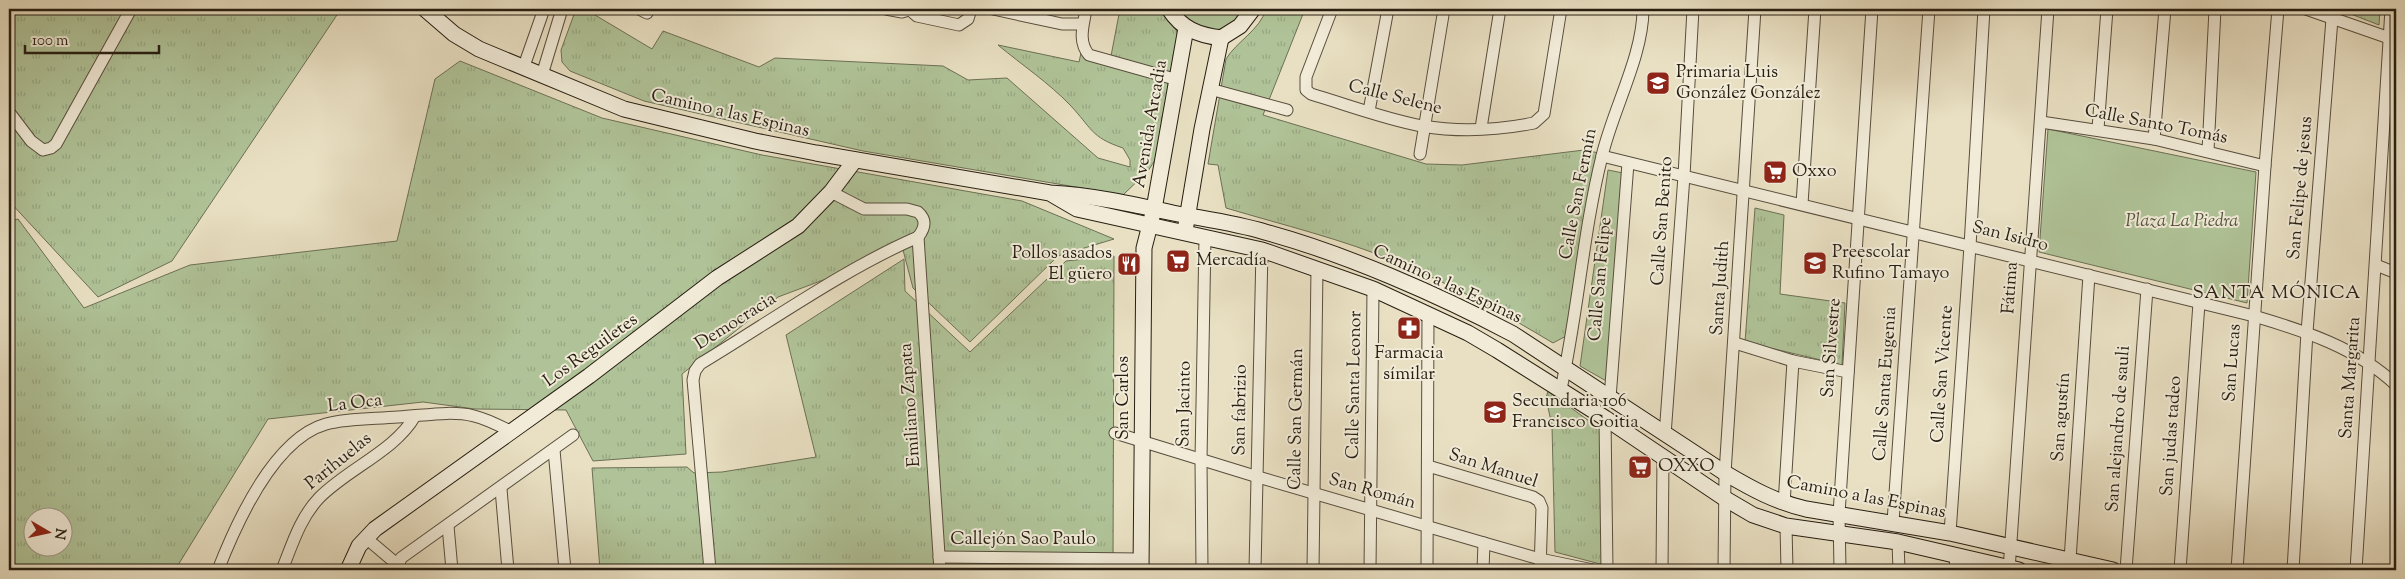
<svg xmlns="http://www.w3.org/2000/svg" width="2405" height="579" viewBox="0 0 2405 579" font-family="'Sorts Mill Goudy',serif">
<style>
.grass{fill:url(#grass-tufts);stroke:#6c7055;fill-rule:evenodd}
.park{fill:#b0c398;stroke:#6c7055}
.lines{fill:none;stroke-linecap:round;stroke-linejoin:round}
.street-casing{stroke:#584e3e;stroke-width:13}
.secondary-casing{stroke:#271e12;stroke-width:17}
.street{stroke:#f1ebd8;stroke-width:11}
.secondary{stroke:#f1ebd8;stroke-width:15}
.labels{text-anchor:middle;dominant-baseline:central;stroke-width:4;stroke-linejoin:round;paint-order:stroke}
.poi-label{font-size:18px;fill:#271e12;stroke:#f1ebd8;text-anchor:start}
.street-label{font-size:18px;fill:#271e12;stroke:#f1ebd8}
.park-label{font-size:18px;font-style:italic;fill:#50503a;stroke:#f1ebd8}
.neighbourhood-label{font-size:19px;letter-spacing:1px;fill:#271e12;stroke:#f1ebd8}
</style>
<defs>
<pattern id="grass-tufts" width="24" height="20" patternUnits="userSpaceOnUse" patternTransform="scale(1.25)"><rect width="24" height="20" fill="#b0c398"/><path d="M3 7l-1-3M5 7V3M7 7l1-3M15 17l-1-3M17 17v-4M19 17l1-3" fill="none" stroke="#97a782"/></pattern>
</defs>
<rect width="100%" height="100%" fill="#e9e0c3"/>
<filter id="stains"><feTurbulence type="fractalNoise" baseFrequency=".004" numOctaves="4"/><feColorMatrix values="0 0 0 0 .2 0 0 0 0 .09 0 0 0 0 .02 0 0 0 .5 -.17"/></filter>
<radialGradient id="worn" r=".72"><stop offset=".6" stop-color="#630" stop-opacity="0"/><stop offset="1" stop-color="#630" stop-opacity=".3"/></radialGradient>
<!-- grass -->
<g class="grass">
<path d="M9 9H341L172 261 98 297 9 201Z"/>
<path d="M576 9H585L652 49 663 31 759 67 775 58 943 66 968 80 1007 78 1098 158 1130 167V160L1123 148C1090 137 1092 128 1070 105 1049 83 1022 65 998 45L1079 62 1081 53 1111 56 1120 9H1163L1181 38 1157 157 1148 171 1123 195 863 151 644 101 570 71 562 62 561 50Z"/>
<path d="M1266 9H1305L1263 115 1426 164 1462 165 1584 150 1599 153 1568 335 1553 343C1503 313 1451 284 1397 262 1342 239 1283 225 1226 208L1218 165 1208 164 1226 59C1237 41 1260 30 1266 9Z"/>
<path d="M2338 9H2380L2379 25Z"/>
<path d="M460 61 602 118 762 155 1022 201 1114 239 1058 256 970 342 913 288 903 250 778 297 682 374 686 454 593 461 566 410 475 409 423 402 268 419 175 570H96L66 565 56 570H9V221L18 219 84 308 190 265 397 241 435 79ZM32 516H62V546H32Z"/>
<path d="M1755 208 1784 215 1780 294 1845 303 1842 365 1745 342Z"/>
<path d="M1114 256 1113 570H600L592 468 687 467 694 473 722 472 816 457 786 335 904 259 905 291 970 352 1066 261Z"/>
<path d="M1548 391 1600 429 1605 560 1600 564 1555 552 1552 426 1546 398Z"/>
</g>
<!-- park -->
<g class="park">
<path d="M1180 9H1250C1242 15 1233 25 1224 28 1208 34 1187 23 1180 9Z"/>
<path d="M2048 129 2256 172 2247 303 2039 252Z"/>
<path d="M1608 170 1623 173 1608 382 1580 366Z"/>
</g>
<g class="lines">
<!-- street casing -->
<g class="street-casing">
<g id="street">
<path d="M639 9 647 13"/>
<path d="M886 9 902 12 909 10"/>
<path d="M909 9 917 16 959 25 968 19 971 9"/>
<path d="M993 9 1062 24H1082"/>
<path d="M1086 9C1084 24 1077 41 1089 55L1178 80"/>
<path d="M1332 9 1306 77V90L1311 94C1348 105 1385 119 1422 126 1458 132 1499 130 1534 123L1544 114 1561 9"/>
<path d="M2306 9 2395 40"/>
<path d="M524 66 544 9"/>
<path d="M542 75 562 9"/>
<path d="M1210 89 1287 110"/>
<path d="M1369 111 1388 9"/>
<path d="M9 112 31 141 43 150 51 148 56 144 131 9"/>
<path d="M2041 122 2154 139 2265 166"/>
<path d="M1481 128 1500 9"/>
<path d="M2098 129 2107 9"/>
<path d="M2154 139 2165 9"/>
<path d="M2208 151 2215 9"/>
<path d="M1420 154 1444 9"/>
<path d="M1602 156 2254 316C2305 331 2357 348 2396 385"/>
<path d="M831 192 864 209H907L918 212C927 220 925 228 918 237"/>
<path d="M1802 204 1815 9"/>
<path d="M918 237 940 570"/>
<path d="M2376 265 2396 273"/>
<path d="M1735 343 1793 361 1848 372"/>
<path d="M1561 389C1578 312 1583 232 1602 156 1613 109 1643 56 1643 9"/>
<path d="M1610 398 1628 163"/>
<path d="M1605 418 1607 570"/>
<path d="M1115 433 1258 477 1484 543 1540 559 1593 570"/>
<path d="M1665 435 1684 176 1693 9"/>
<path d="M554 450 565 570"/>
<path d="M1428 466 1533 497 1539 501 1542 508 1540 570"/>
<path d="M501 489 508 570"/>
<path d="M1784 504 1793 361"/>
<path d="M1893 522 1929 9"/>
<path d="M448 526 452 570"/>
<path d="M1786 526 1787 570"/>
<path d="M1950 533 1970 246 1984 9"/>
<path d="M366 538 398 565"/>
<path d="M1898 542 1899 570"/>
<path d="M1955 554 1956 570"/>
<path d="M939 557 1141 559"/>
<path d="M2070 560 2089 275"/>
<path d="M218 570C236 524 273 439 326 424 348 418 374 419 398 417 422 416 450 410 474 416 487 419 500 426 512 432"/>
<path d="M282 570C292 545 300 518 319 498 347 469 395 451 415 416"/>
<path d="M397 570 401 558 573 435"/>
<path d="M710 570 693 380 695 371 700 364C770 322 844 269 918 237"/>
<path d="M1202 570 1201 460 1205 238"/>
<path d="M1255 570 1262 250"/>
<path d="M1313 570 1317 268"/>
<path d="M1370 570 1373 289"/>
<path d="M1427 570 1428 314"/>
<path d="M1483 570 1484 543"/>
<path d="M1662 570 1663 457"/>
<path d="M1724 570 1725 473 1755 9"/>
<path d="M1840 570 1839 514 1872 9"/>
<path d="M2009 570 2048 9"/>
<path d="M2126 570 2147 289"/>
<path d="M2180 570 2199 303"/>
<path d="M2237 570 2265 166 2278 9"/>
<path d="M2293 570 2307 332 2332 19"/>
<path d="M2356 570 2391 9"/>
</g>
</g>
<!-- secondary casing -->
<g class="secondary-casing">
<g id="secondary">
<path d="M425 9 454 34 479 49 624 109 755 141 816 153 1050 193C1091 195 1132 204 1173 213 1204 219 1235 223 1265 232 1346 254 1439 295 1513 334L1725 473C1752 489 1776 502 1806 509L1950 533 2113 570"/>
<path d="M1169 9C1182 29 1198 35 1221 38L1240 26 1253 9"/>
<path d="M1053 195 1077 209 1262 250 1373 289 1468 333 1497 350 1605 418 1724 498 1753 515 1786 526 1898 542 2019 570"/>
<path d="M1186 225 1202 129 1221 38"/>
<path d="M348 570 359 546 375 529 589 376 717 278 798 226 831 192 855 160"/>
<path d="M1141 570 1144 248 1154 209 1186 28"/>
</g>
</g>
<!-- street -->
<use href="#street" class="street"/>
<!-- secondary -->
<use href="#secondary" class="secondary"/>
</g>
<!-- icons -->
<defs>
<g id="school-square" transform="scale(1.25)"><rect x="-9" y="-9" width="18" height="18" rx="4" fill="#8f2418" stroke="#f1ebd8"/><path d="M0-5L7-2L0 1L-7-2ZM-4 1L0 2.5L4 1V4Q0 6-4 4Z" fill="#fff"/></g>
<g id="supermarket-square" transform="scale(1.25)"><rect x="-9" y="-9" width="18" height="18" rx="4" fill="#8f2418" stroke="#f1ebd8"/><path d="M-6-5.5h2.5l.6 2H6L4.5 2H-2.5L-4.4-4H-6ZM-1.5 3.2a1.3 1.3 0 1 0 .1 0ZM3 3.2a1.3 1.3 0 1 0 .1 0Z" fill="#fff"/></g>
<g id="restaurant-square" transform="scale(1.25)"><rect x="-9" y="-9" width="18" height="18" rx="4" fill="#8f2418" stroke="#f1ebd8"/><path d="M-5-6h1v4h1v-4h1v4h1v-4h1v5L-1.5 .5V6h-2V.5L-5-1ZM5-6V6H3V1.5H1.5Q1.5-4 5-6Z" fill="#fff"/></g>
<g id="pharmacy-square" transform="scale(1.25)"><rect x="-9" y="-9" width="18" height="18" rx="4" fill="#8f2418" stroke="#f1ebd8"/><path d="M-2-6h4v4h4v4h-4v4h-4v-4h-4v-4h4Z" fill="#fff"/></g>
</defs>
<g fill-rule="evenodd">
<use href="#school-square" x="1658" y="83"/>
<use href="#supermarket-square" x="1775" y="172"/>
<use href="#supermarket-square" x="1178" y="261"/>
<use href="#school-square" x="1815" y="263"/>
<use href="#restaurant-square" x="1129" y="264"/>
<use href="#pharmacy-square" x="1409" y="328"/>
<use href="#school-square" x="1495" y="412"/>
<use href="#supermarket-square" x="1640" y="467"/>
</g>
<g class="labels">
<!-- poi labels -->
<g class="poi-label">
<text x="1676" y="73">Primaria Luis<tspan x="1676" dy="21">González González</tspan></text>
<text x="1792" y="172">Oxxo</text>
<text x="1832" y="253">Preescolar<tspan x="1832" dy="21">Rufino Tamayo</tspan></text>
<text x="1112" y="254" text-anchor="end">Pollos asados<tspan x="1112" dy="21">El güero</tspan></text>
<text x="1196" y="261">Mercadía</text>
<text x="1409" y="354" text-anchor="middle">Farmacia<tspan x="1409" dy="21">símilar</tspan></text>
<text x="1512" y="402">Secundaria 106<tspan x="1512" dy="21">Francisco Goitia</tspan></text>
<text x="1658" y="467">OXXO</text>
</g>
<!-- street labels -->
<g class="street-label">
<text transform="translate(1395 98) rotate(14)">Calle Selene</text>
<text transform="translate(730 114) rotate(13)">Camino a las Espinas</text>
<text transform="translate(1151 124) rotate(-80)">Avenida Arcadia</text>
<text transform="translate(2156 125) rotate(11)">Calle Santo Tomás</text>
<text transform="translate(2301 188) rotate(-85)">San Felipe de jesus</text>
<text transform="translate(1579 194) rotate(-79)">Calle San Fermín</text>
<text transform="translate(1663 221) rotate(-86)">Calle San Benito</text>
<text transform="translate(2010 237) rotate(14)">San Isidro</text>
<text transform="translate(1601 279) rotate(-85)">Calle San Felipe</text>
<text transform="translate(1447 285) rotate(25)">Camino a las Espinas</text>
<text transform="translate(1721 288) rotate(-86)">Santa Judith</text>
<text transform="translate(2011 288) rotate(-86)">Fátima</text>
<text transform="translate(736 322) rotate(-32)">Democracia</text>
<text transform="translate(1832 348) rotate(-86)">San Silvestre</text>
<text transform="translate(591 351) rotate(-36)">Los Reguiletes</text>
<text transform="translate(2233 363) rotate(-86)">San Lucas</text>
<text transform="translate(1943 374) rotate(-86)">Calle San Vicente</text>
<text transform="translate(2351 378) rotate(-86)">Santa Margarita</text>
<text transform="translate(1886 384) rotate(-86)">Calle Santa Eugenia</text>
<text transform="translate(1355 385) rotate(-89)">Calle Santa Leonor</text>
<text transform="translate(1124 398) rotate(-90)">San Carlos</text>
<text transform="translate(355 404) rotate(-7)">La Oca</text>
<text transform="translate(1185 404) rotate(-89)">San Jacinto</text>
<text transform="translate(911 405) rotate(-94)">Emiliano Zapata</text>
<text transform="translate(1241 410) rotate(-89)">San fabrizio</text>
<text transform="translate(2062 417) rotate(-86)">San agustín</text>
<text transform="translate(1297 419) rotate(-89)">Calle San Germán</text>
<text transform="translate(2119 429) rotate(-86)">San alejandro de sauli</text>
<text transform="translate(2172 436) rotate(-86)">San judas tadeo</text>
<text transform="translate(339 462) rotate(-39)">Parihuelas</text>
<text transform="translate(1493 469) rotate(18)">San Manuel</text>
<text transform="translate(1372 492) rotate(16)">San Román</text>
<text transform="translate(1866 498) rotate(11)">Camino a las Espinas</text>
<text x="1023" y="540">Callejón Sao Paulo</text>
</g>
<!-- park labels -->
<g class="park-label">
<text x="2182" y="222">Plaza La Piedra</text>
</g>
<!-- neighbourhood labels -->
<g class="neighbourhood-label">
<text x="2277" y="293">SANTA MÓNICA</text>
</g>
</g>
<!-- margin -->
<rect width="2405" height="579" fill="none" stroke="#e9e0c3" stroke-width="30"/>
<rect x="10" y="10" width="2385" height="559" fill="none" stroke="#271e12" stroke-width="2.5"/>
<rect x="15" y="15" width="2375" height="549" fill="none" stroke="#271e12"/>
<!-- north arrow -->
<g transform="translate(48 532) rotate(99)"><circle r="24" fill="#f1ebd8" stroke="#a09989"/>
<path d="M0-4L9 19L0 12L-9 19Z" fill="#8f2418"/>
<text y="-8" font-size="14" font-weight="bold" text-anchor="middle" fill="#271e12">N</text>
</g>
<!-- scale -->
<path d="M25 45v8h134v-8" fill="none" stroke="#271e12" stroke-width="2.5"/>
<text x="32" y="45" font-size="15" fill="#271e12" stroke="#f1ebd8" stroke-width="4" paint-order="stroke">100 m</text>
<rect width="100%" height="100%" filter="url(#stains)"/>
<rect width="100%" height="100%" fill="url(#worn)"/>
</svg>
